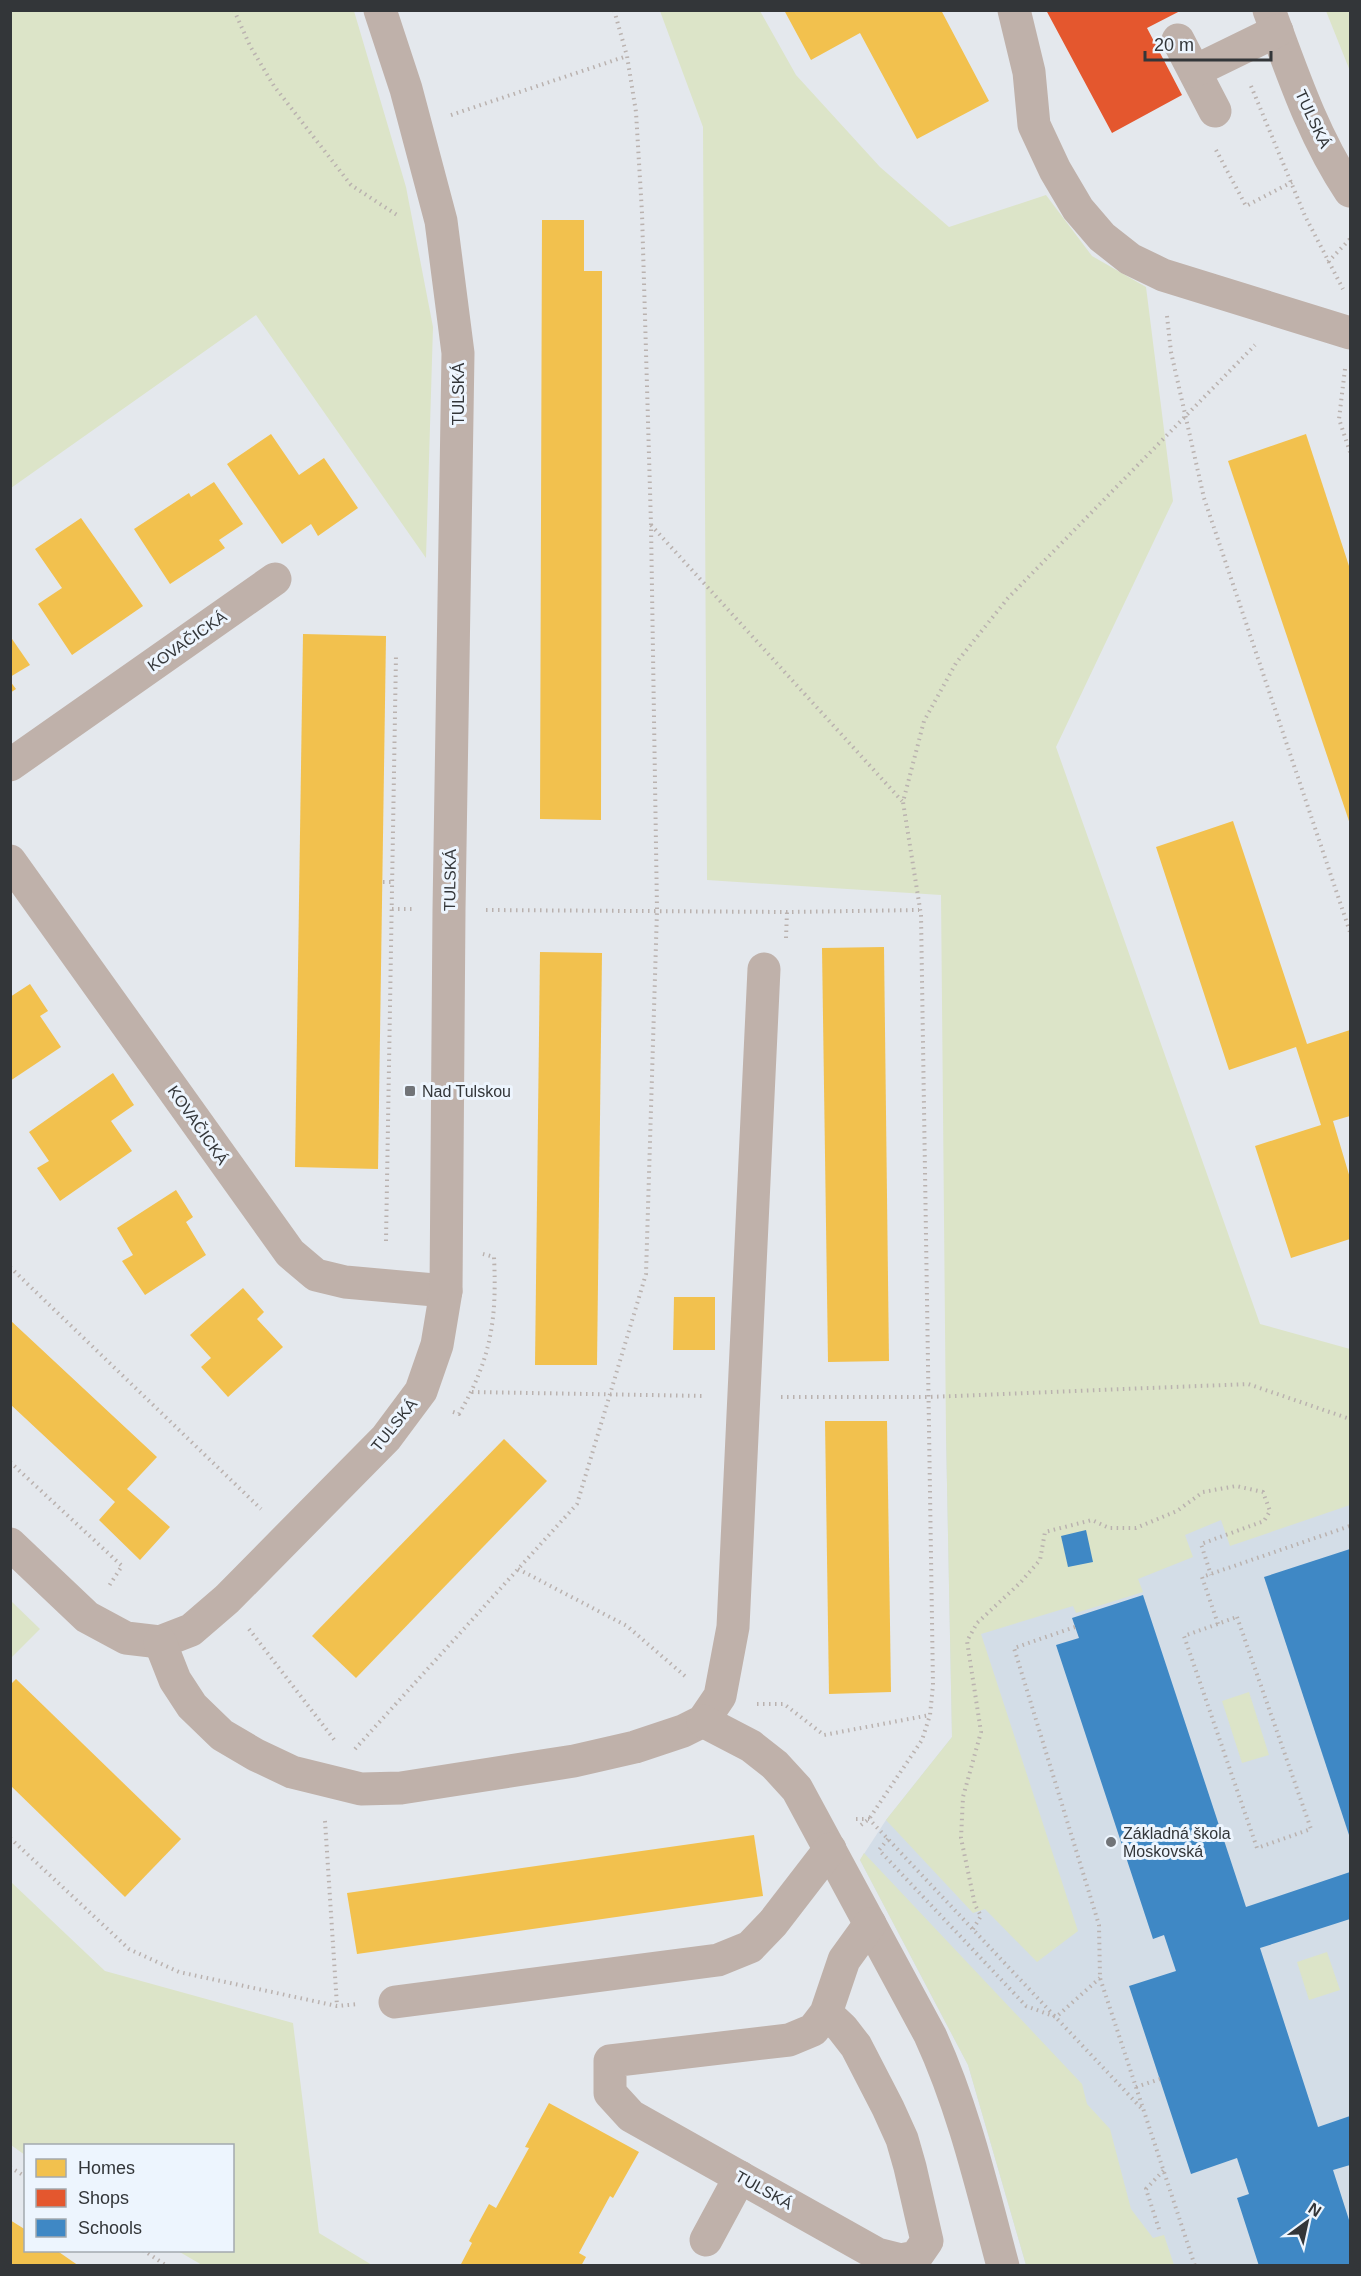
<svg xmlns="http://www.w3.org/2000/svg" width="1361" height="2276" viewBox="0 0 1361 2276" font-family="Helvetica,sans-serif">
<style>
.built{fill:#d3dde7}
.green{fill:#dce4c8}
.homes{fill:#f2c14e}
.shops{fill:#e4572e}
.schools{fill:#3f88c5}
.lines{fill:none;stroke-linecap:round;stroke-linejoin:round}
.path{stroke:#bab2af;stroke-width:4;stroke-dasharray:1.5 4.5;stroke-linecap:butt}
.minor{stroke:#bfb1aa;stroke-width:33}
.poi-dot{fill:#717478;stroke:#edf5fe;stroke-width:2}
.labels{text-anchor:middle;dominant-baseline:central;stroke-width:6;stroke-linejoin:round;paint-order:stroke}
.street-label{font-size:16px;fill:#333639;stroke:#edf5fe}
.poi-label{font-size:16px;fill:#333639;stroke:#edf5fe;text-anchor:start}
</style>
<rect width="100%" height="100%" fill="#e4e8ed"/>
<!-- built -->
<path class="built" d="M946 1434 1350 1484V2265H1026L968 2065 860 1860 886 1820 952 1737Z"/>
<!-- green -->
<g class="green">
<path d="M11 10 354 11 406 187 433 327 426 558 256 315 11 488Z"/>
<path d="M660 11H760L796 75 880 167 949 227 1046 195 1092 256 1146 287 1173 501 1056 747 1260 1324 1350 1349V1505L1230 1546 1221 1520 1185 1535 1193 1557 1138 1579 1143 1592 1076 1613 1073 1606 981 1634 1078 1931 1037 1962 985 1909 973 1913 886 1820 952 1737 946 1434 941 895 707 880 703 127Z"/>
<path d="M1326 11H1350V71Z"/>
<path d="M11 1601 40 1629 11 1658H10Z"/>
<path d="M1249 1692 1269 1755 1242 1763 1222 1701Z"/>
<path d="M864 1853 1082 2084 1087 2104 1110 2129 1131 2209 1153 2238 1164 2235 1174 2265H1026L968 2065 860 1860Z"/>
<path d="M11 1882 105 1971 293 2023 319 2233 372 2265H202L178 2251 232 2250V2146H26L25 2155 11 2145Z"/>
<path d="M1327 1952 1340 1990 1309 2000 1297 1962Z"/>
</g>
<!-- homes -->
<g class="homes">
<path d="M784 10H941L989 101 917 139 860 33 811 60Z"/>
<path d="M542 220H584V271H602L601 820 540 819Z"/>
<path d="M271 434 299 475 324 458 358 508 318 536 311 524 282 544 227 464Z"/>
<path d="M1306 434 1350 569V824L1228 461Z"/>
<path d="M214 482 243 524 219 540 225 548 170 584 134 529 189 493 191 497Z"/>
<path d="M81 518 143 606 72 655 38 604 62 588 35 549Z"/>
<path d="M303 634 386 636 378 1169 295 1167Z"/>
<path d="M10 636 30 665 10 677Z"/>
<path d="M10 681 16 689 10 693Z"/>
<path d="M1233 821 1307 1044 1350 1030V1116L1333 1121 1350 1178V1239L1291 1258 1255 1146 1321 1125 1296 1047 1229 1070 1156 847Z"/>
<path d="M884 947 889 1361 828 1362 822 948Z"/>
<path d="M540 952 602 953 597 1365H535Z"/>
<path d="M30 984 48 1011 40 1016 61 1047 10 1081V997Z"/>
<path d="M113 1073 134 1105 111 1121 132 1151 60 1201 37 1168 49 1161 29 1132Z"/>
<path d="M176 1190 193 1217 186 1222 206 1255 145 1295 122 1261 133 1255 117 1228Z"/>
<path d="M243 1288 264 1312 257 1319 283 1347 228 1397 201 1367 211 1358 190 1335Z"/>
<path d="M674 1297H715V1350H673Z"/>
<path d="M10 1320 157 1457 127 1489 170 1527 140 1560 99 1520 115 1502 10 1404Z"/>
<path d="M825 1421H887L891 1692 829 1694Z"/>
<path d="M504 1439 547 1481 356 1678 312 1636Z"/>
<path d="M16 1679 181 1839 125 1897 10 1785V1685Z"/>
<path d="M754 1835 763 1896 357 1954 347 1893Z"/>
<path d="M549 2103 639 2152 613 2198 610 2196 579 2253 586 2257 581 2266H460L472 2243 469 2241 489 2204 496 2208 529 2148 525 2147Z"/>
<path d="M10 2220 26 2230V2250H56L79 2266H10Z"/>
</g>
<!-- shops -->
<path class="shops" d="M1046 10H1182L1147 28 1182 95 1112 133Z"/>
<!-- schools -->
<g class="schools">
<path d="M1086 1530 1093 1562 1068 1567 1061 1536Z"/>
<path d="M1350 1549V1838L1264 1577Z"/>
<path d="M1143 1595 1246 1907 1350 1872V1919L1260 1948 1318 2127 1350 2116V2165L1333 2170 1350 2223V2266H1259L1237 2198 1249 2194 1237 2158 1191 2174 1129 1986 1176 1971 1164 1935 1153 1939 1056 1645 1079 1638 1072 1618Z"/>
</g>
<g class="lines">
<!-- path -->
<g class="path">
<path d="M234 10 250 46 274 86 351 185 400 217"/>
<path d="M1251 86 1305 216 1343 289"/>
<path d="M451 115 627 56"/>
<path d="M1216 150 1246 206 1292 182"/>
<path d="M1328 262 1350 239"/>
<path d="M1167 316 1171 352 1204 498 1350 932"/>
<path d="M1345 369 1339 419 1350 452"/>
<path d="M651 525 902 801"/>
<path d="M383 882H392"/>
<path d="M392 909H412"/>
<path d="M486 910 787 912 919 910"/>
<path d="M786 938 787 912"/>
<path d="M386 1241 396 655"/>
<path d="M10 1267 261 1509"/>
<path d="M472 1392 705 1396"/>
<path d="M781 1397H929L1248 1384 1350 1419"/>
<path d="M453 1412 459 1414C491 1359 497 1320 494 1257L483 1254"/>
<path d="M10 1462 122 1566 109 1586"/>
<path d="M518 1569 627 1626 686 1677"/>
<path d="M1237 1617 1311 1829 1257 1848 1184 1636Z"/>
<path d="M1218 1624 1202 1577 1350 1526"/>
<path d="M1075 1627 1014 1648 1099 1925 1100 1978 1195 2266"/>
<path d="M249 1629 336 1742"/>
<path d="M757 1704H784L824 1735 930 1715"/>
<path d="M355 1749 577 1504 646 1274 657 910 651 525 642 213 636 112 627 56 614 10"/>
<path d="M856 1819H869L1143 2110"/>
<path d="M325 1821 337 2006"/>
<path d="M861 1825 869 1819 922 1740 930 1715 933 1685 921 915 903 802 924 721 956 663 1008 598 1255 345"/>
<path d="M10 1838 129 1949 179 1972 337 2006 359 2004"/>
<path d="M888 1839 879 1850 1026 2006 1056 2017 1100 1978"/>
<path d="M973 1929 981 1916 975 1905 961 1838 963 1797 981 1732 967 1641 977 1623 1020 1583 1040 1560 1045 1532 1092 1520 1109 1528H1136L1177 1511 1203 1492 1236 1486 1263 1492 1270 1511 1264 1521 1201 1544 1211 1575"/>
<path d="M1136 2087 1160 2079"/>
<path d="M10 2167 26 2177"/>
<path d="M1159 2229 1146 2189 1164 2170"/>
<path d="M143 2250 167 2266"/>
</g>
<!-- minor -->
<g class="minor">
<path d="M1014 10 1029 72 1034 125 1055 170 1078 209 1102 237 1130 259 1163 275 1350 333"/>
<path d="M1269 10C1292 72 1313 136 1350 191"/>
<path d="M1178 40 1215 111"/>
<path d="M1195 71 1277 31"/>
<path d="M10 765 275 579"/>
<path d="M10 861 290 1253 316 1275 345 1282 446 1291"/>
<path d="M10 1544 87 1617 126 1638 160 1642 191 1630 227 1599 386 1438 421 1391 437 1345 446 1291 449 910 458 353 441 221 406 89 380 10"/>
<path d="M160 1642 175 1680 192 1706 222 1735 256 1755 292 1772 361 1789 401 1788 574 1761 635 1747 683 1731 703 1721 720 1696 733 1627 764 969"/>
<path d="M703 1721 751 1746 775 1765 797 1789 930 2035C964 2109 982 2188 1003 2266"/>
<path d="M395 2002 718 1960 750 1947 773 1923 830 1849"/>
<path d="M826 2013 842 2028 856 2046 888 2108 902 2139 910 2167 927 2241 916 2257 901 2260 877 2254 631 2116 610 2093V2061L789 2040 813 2030 826 2013 844 1960 870 1924"/>
<path d="M706 2240 740 2177"/>
</g>
</g>
<!-- markers -->
<g class="poi-dot">
<rect x="404" y="1085" width="12" height="12" rx="3"/>
<circle cx="1111" cy="1842" r="6"/>
</g>
<g class="labels">
<!-- street labels -->
<g class="street-label">
<text transform="translate(1313 119) rotate(65)">TULSKÁ</text>
<text transform="translate(458 394) rotate(-90)">TULSKÁ</text>
<text transform="translate(187 641) rotate(-35)">KOVAČICKÁ</text>
<text transform="translate(450 880) rotate(-89)">TULSKÁ</text>
<text transform="translate(198 1125) rotate(55)">KOVAČICKÁ</text>
<text transform="translate(394 1425) rotate(-51)">TULSKÁ</text>
<text transform="translate(764 2190) rotate(29)">TULSKÁ</text>
</g>
<!-- poi labels -->
<g class="poi-label">
<text x="422" y="1091">Nad Tulskou</text>
<text x="1123" y="1833">Základná škola<tspan x="1123" dy="18">Moskovská</tspan></text>
</g>
</g>
<!-- border -->
<rect width="1361" height="2276" fill="none" stroke="#333639" stroke-width="24"/>
<!-- legend -->
<rect x="24" y="2144" width="210" height="108" fill="#edf5fe" stroke="#a3a9af" stroke-width="1.5"/>
<rect x="36" y="2159" width="30" height="18" fill="#f2c14e" stroke="#a3a9af" stroke-width="1.5"/>
<text x="78" y="2174" font-size="18" fill="#333639">Homes</text>
<rect x="36" y="2189" width="30" height="18" fill="#e4572e" stroke="#a3a9af" stroke-width="1.5"/>
<text x="78" y="2204" font-size="18" fill="#333639">Shops</text>
<rect x="36" y="2219" width="30" height="18" fill="#3f88c5" stroke="#a3a9af" stroke-width="1.5"/>
<text x="78" y="2234" font-size="18" fill="#333639">Schools</text>
<!-- north arrow -->
<g transform="translate(1307 2222) rotate(33)" stroke="#edf5fe" stroke-width="4.5" paint-order="stroke">
<path d="M0-4.5L10 22L0 15L-10 22Z" fill="#333639"/>
<text y="-9" font-size="16" font-weight="bold" text-anchor="middle" fill="#333639">N</text>
</g>
<!-- scale -->
<path d="M1145 51v9h126v-9" fill="none" stroke="#333639" stroke-width="3"/>
<text x="1154" y="51" font-size="18" fill="#333639" stroke="#edf5fe" stroke-width="4.5" paint-order="stroke">20 m</text>
</svg>
